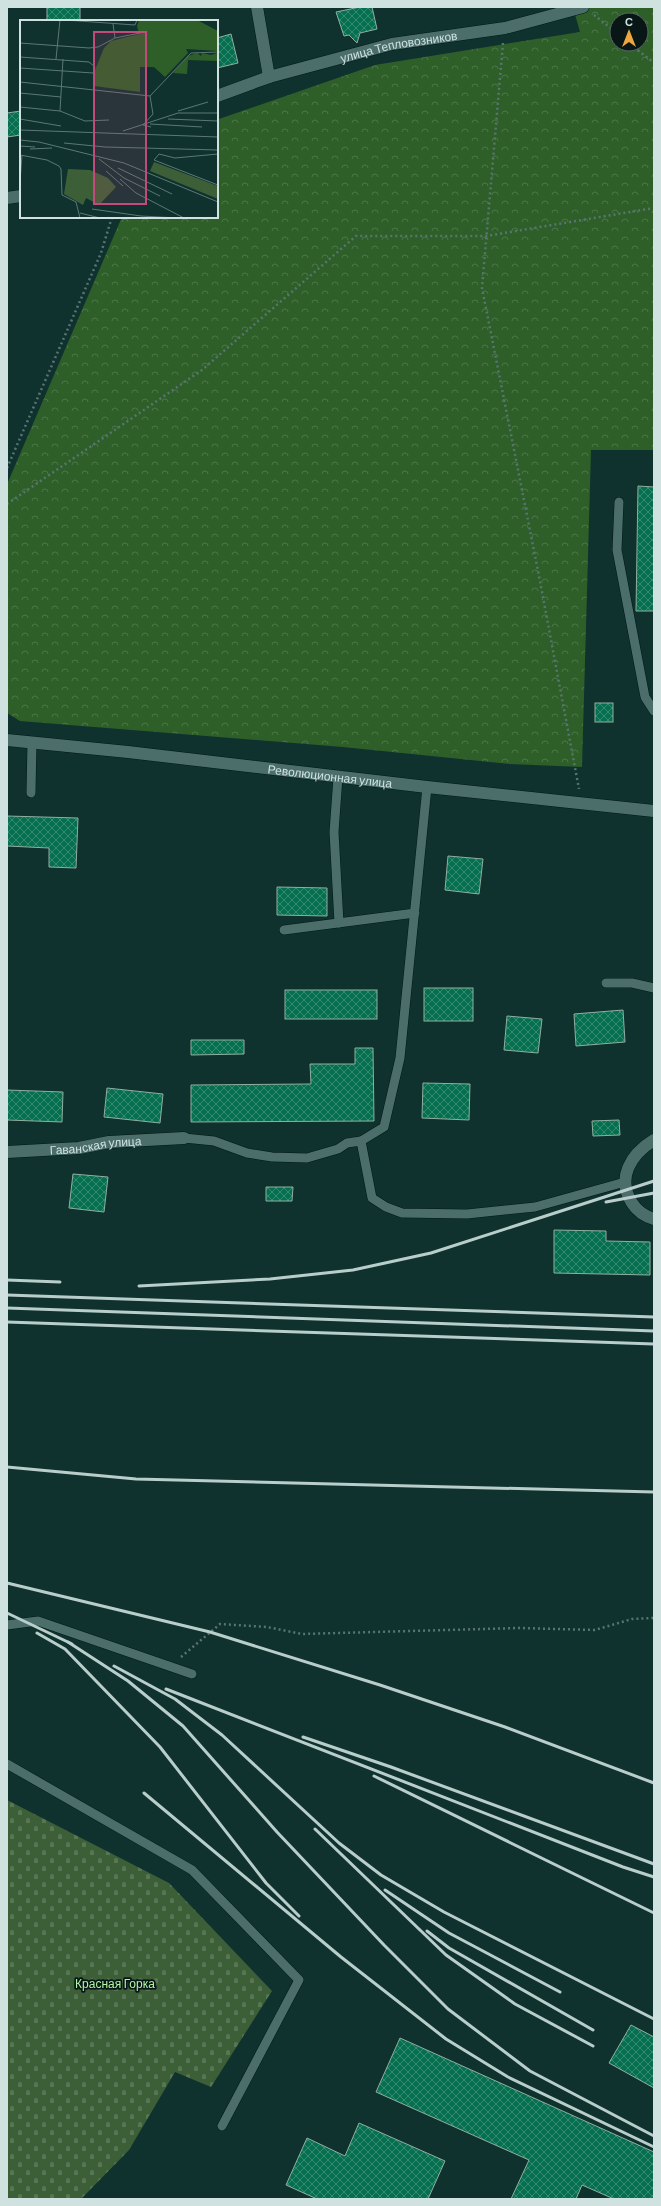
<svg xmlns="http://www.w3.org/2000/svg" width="661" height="2206" viewBox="0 0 661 2206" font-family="Barlow,sans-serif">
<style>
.forest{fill:url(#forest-crowns);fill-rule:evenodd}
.cemetery{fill:url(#cemetery-stones)}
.building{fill:url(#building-cross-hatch);stroke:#90afa0}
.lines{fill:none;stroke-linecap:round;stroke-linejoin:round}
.lane-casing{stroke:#001817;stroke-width:10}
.street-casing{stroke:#001817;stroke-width:13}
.path{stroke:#587572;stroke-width:2.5;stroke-dasharray:2 3;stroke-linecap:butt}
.lane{stroke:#4b6e6b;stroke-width:9}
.street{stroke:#4b6e6b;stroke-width:12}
.rail{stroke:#b9cecb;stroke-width:3}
.labels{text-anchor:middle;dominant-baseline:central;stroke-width:3.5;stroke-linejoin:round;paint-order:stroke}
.street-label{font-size:12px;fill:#cfe2e0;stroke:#081716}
.park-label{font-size:12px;fill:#aef5a4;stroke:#081716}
.inset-road{fill:none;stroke:#5c7876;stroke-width:1}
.view{fill:#c54a7c;fill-opacity:0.15;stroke:#c54a7c;stroke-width:2}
.inset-edge{fill:none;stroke:#cfe2e0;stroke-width:2}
</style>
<defs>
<pattern id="forest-crowns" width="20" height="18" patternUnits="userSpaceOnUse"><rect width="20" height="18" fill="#2f5f28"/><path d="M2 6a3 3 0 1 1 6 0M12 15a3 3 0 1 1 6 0" fill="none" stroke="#4c7647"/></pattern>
<pattern id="cemetery-stones" width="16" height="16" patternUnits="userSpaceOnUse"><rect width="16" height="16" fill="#3c5f37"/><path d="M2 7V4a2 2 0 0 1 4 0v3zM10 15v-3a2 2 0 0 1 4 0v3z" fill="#577654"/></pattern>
<pattern id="building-cross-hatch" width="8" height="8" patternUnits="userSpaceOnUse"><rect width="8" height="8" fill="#066f4f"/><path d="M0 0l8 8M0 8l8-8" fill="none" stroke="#358a70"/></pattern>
</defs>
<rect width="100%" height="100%" fill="#0f322f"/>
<!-- forest -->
<path class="forest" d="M573 7H654V450H591L582 767 510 764 343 747 20 721 7 713 8 482 122 217H217V121L219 119 375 65 580 32ZM617 20H641V44H617Z"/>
<!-- cemetery -->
<path class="cemetery" d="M7 1800 169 1883 272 1991 211 2087 175 2072 129 2150 81 2199H11L7 2197Z"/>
<!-- building -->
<g class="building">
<rect x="47" y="7" width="33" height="14"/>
<path d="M360 7H372L377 29 360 33 357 43 349 35 344 36 336 12Z"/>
<path d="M231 34 238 63 217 68V38Z"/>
<path d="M21 111V135L7 137V113Z"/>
<path d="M638 486 654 487V611H636Z"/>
<rect x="595" y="703" width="18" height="19"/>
<path d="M7 816 78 818 76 868 49 867V848L7 846Z"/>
<path d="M448 856 483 859 479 894 445 890Z"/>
<path d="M277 887 327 888V916L277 915Z"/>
<rect x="424" y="988" width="49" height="33"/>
<rect x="285" y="990" width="92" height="29"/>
<path d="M623 1010 625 1042 576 1046 574 1014Z"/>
<path d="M507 1016 542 1019 538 1053 504 1050Z"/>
<path d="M191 1040H244V1054L191 1055Z"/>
<path d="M355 1048H373L374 1121 191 1122V1085L311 1084 310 1064H355Z"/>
<path d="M423 1083 470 1084 469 1120 422 1118Z"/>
<path d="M107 1088 163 1094 160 1123 104 1117Z"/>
<path d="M7 1090 63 1092 62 1122 7 1120Z"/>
<path d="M619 1120 620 1135 593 1136 592 1121Z"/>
<path d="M73 1174 108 1177 104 1212 69 1208Z"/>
<path d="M266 1187H293L292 1201H266Z"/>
<path d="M554 1230 606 1231V1241L650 1242V1275L554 1273Z"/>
<path d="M631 2025 654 2037V2088L609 2063Z"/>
<path d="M400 2038 654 2152V2199H614L582 2185 576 2199H511L529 2160 376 2092Z"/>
<path d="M359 2123 445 2161 428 2199H317L286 2185 307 2138 345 2156Z"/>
</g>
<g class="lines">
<!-- lane casing -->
<g class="lane-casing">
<g id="lane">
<path d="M619 502 617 550 645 697 654 711"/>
<path d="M338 777 334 832 339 923"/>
<path d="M31 793 32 742"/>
<path d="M284 930 415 913"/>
<path d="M606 983H632L654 988"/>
<path d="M184 1138 214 1141 247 1153 272 1157 307 1158 338 1149 347 1143 361 1141 372 1198 386 1207 402 1213 467 1214 535 1207 625 1182"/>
<path d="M361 1141 384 1127 400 1058 427 787"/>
<path d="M7 1625 38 1621 192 1674"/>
<path d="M7 1764 192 1870 299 1980 222 2126"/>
</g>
</g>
<!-- street casing -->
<g class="street-casing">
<g id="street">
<path d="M257 7 269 77"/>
<path id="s1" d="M217 96 269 77 392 44 505 28 583 7"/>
<path d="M7 198 21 196"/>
<path id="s2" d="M7 740 128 752 427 787 654 811"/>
<path d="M654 1140C631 1154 616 1178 632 1203 637 1211 644 1216 654 1219"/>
<path id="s3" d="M7 1152 79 1148 109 1142 184 1138"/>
</g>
</g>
<!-- path -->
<g class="path">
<path d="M594 15 617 33"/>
<path d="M503 43 482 288 539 576 579 789"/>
<path d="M630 44 654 63"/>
<path d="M7 468 101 253 112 217"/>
<path d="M7 504 202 370 356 236H486L654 208"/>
<path d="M181 1657 220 1624 267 1627 302 1634 519 1628 595 1630 632 1619 654 1618"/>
</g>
<!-- lane -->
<use href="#lane" class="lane"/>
<!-- street -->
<use href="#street" class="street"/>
<!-- rail -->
<g class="rail">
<path d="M606 1202 654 1193"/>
<path d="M7 1280 60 1282"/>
<path d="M139 1286 270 1279 353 1270 431 1253 654 1181"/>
<path d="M7 1295 654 1317"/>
<path d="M7 1308 654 1331"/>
<path d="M7 1322 654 1344"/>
<path d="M7 1467 136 1479 654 1492"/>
<path d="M7 1583 210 1632 380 1685 505 1727 654 1783"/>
<path d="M7 1613 72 1644"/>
<path d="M37 1633 65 1649 160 1747 266 1883 299 1916"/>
<path d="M68 1642 128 1681 183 1726 277 1832 384 1945 448 2009 530 2071 654 2136"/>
<path d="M114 1666 175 1699 222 1735 339 1843 381 1875 444 1912 654 2019"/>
<path d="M166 1689 623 1867 654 1877"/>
<path d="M303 1737 391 1767 654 1864"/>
<path d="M374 1776 654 1913"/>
<path d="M144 1793 341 1957 446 2039 508 2077 654 2147"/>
<path d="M315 1829 446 1955 515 2004 593 2046"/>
<path d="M385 1890 449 1933 560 1992"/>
<path d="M427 1931 449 1948 593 2030"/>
</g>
</g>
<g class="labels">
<!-- street labels -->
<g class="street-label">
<text stroke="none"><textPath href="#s1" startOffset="189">улица Тепловозников</textPath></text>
<text stroke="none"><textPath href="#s2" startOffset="325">Революционная улица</textPath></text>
<text stroke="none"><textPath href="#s3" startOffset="89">Гаванская улица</textPath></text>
</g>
<!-- park labels -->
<g class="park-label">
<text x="115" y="1983">Красная Горка</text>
</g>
</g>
<!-- overview -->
<g transform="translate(20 20)">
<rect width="198" height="198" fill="#0f322f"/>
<path d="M134 142 198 166V179L130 151Z" fill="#3c5f37"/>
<path d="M119 0H177L198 11V31L166 29 168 33 145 57 134 47H120V72L74 66 75 50 84 28 91 21 119 14 117 6ZM177 33 181 36 182 33 191 35 197 33V41L168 40 167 54 153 53 168 36Z" fill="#2f5f28"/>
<path d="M48 149 70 150 88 158 96 167 79 185 66 178 63 185 44 174Z" fill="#3c5f37"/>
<path class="inset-road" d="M45 0 115 5 117 0M93 4 95 18M0 23 69 28 78 27 95 18 120 13M0 37 69 42 75 47 73 53 0 48M36 39 40 0M0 62 130 76M0 73 41 77M130 76 171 33 198 32M130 76 133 94 123 105 131 107M0 87 40 91 65 101 89 100M40 91 43 39M158 91 188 82M0 99 41 106M148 99 198 101M130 104 182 107M0 110 198 117M103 111 158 93H198M0 120 19 122 104 143 198 182M44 123 85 127 198 130M0 126 15 127M10 129 32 128M198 134 155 138 139 134 134 140 198 165M0 135 27 140 39 146 41 149 42 175 56 182 60 198M79 139 104 158 140 176M98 148 152 174M86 151 103 166M100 159 116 173 164 198M0 162 2 135M72 189 121 196 158 198M60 193 80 198"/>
<path class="view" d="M74 12H126V184H74Z"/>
<rect width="198" height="198" class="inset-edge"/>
</g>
<!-- border -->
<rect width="661" height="2206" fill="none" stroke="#cfe2e0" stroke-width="16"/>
<!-- north arrow -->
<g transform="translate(629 32)"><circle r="19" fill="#081716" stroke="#586867"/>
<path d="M0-3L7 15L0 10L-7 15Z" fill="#f0a63f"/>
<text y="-6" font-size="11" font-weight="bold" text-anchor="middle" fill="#cfe2e0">С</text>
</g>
</svg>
